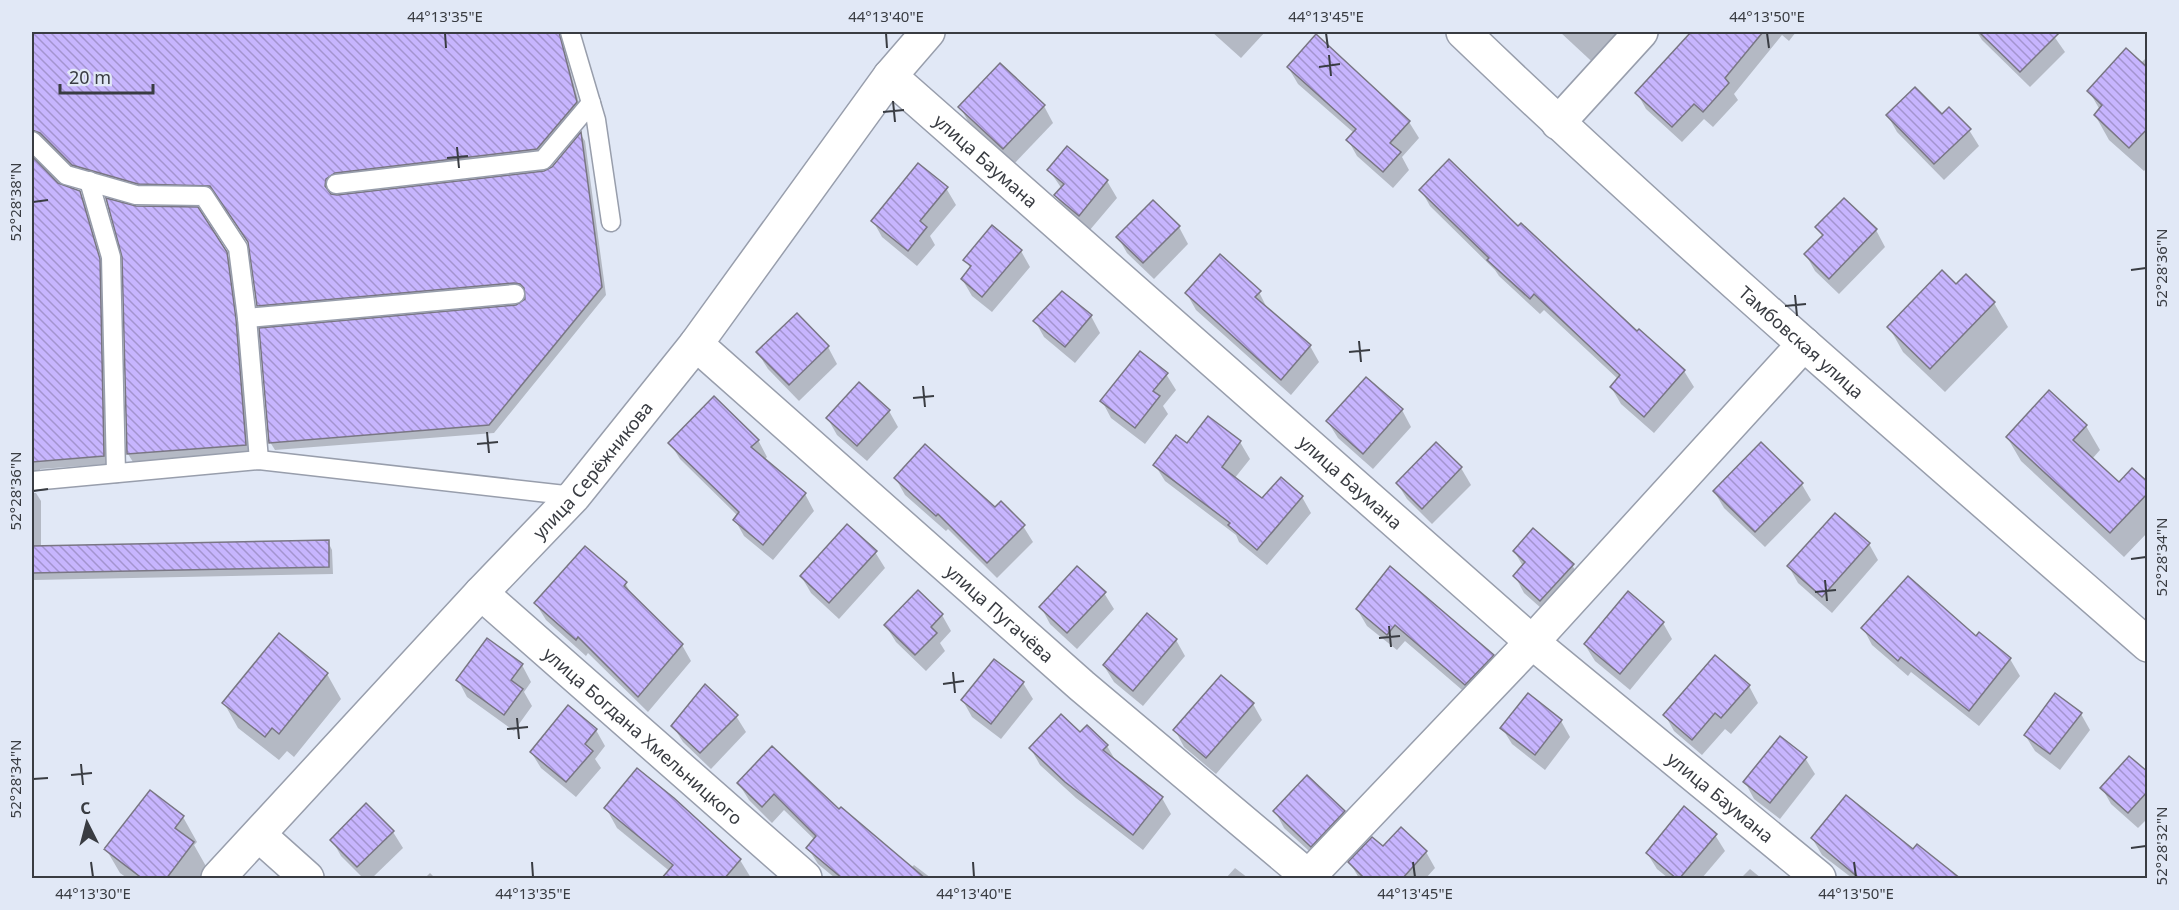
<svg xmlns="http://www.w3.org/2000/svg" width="2179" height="910" viewBox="0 0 2179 910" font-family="'Noto Sans',sans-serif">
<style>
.shadow{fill:#0003}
.building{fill:url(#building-back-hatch);stroke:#797683;stroke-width:1.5}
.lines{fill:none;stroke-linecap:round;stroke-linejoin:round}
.service-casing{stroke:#989eac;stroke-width:21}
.minor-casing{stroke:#989eac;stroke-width:36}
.service{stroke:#fff;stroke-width:18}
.minor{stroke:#fff;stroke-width:33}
.ticks{fill:none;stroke:#393c42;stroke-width:2}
.labels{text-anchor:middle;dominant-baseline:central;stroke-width:4.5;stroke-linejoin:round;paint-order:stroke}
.street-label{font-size:18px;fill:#393c42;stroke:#e1e8f6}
.neatline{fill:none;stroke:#393c42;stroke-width:2}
.ticks-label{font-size:15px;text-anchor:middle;fill:#393c42}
</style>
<defs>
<pattern id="building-back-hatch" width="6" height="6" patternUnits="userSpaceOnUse" patternTransform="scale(1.5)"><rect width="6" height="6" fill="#c7b5fe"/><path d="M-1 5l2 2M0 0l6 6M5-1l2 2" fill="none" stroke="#a394cf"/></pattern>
</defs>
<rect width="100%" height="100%" fill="#e1e8f6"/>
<!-- shadow -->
<g class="shadow">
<path d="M32 32H567L563 44 581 110 542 157 329 189 330 194 337 197 545 173 553 168 581 135 585 141 606 295 494 433 275 450 270 442 516 307 527 299 526 292 519 290 263 313 258 305 249 243 216 194 143 191 78 173 41 138 32 139Z"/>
<path d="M1212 32H1265L1241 58Z"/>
<path d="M1560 32H1623L1602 71Z"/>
<path d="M1721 32H1796L1789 41 1782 35 1734 94 1738 100 1713 127 1704 119 1682 142 1646 109 1637 93 1700 58Z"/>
<path d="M1977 32H2051L2065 52 2030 87 1982 40Z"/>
<path d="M1316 36 1409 122 1419 138 1402 157 1409 170 1393 188 1357 156 1348 140 1354 133 1298 84 1288 67Z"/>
<path d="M2148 56V167L2144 171 2109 140 2095 115 2100 110 2089 91 2140 64Z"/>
<path d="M1000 65 1044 106 1053 123 1013 165 969 123 960 107Z"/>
<path d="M1888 116H1942L1969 130 1979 146 1944 180 1897 132Z"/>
<path d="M1068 148 1107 181 1117 198 1089 231 1066 212 1056 196 1062 189 1049 170Z"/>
<path d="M32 159 57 184 79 192 84 200 103 268 108 464 40 469V477L32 479Z"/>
<path d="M946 188 956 205 930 236 935 245 917 266 882 237 873 221Z"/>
<path d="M1421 190 1518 228 1637 333 1684 371 1694 387 1654 433 1621 404 1611 387 1618 379 1544 310 1540 314 1499 276 1495 270 1430 206Z"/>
<path d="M1844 200 1876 230 1885 247 1839 294 1815 271 1806 255 1823 237 1817 227Z"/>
<path d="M1179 227 1188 244 1154 279 1127 253 1118 237Z"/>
<path d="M1021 251 1030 267 992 312 972 296 962 279 971 269 965 260Z"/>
<path d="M226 253 231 261 240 328 250 452 133 462 128 454 124 257Z"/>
<path d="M1259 292 1268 310 1310 346 1319 362 1291 395 1196 310 1187 294Z"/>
<path d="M1994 303 2008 327 1945 392 1903 352 1889 327Z"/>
<path d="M797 315 828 347 837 364 799 401 768 369 758 353Z"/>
<path d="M1091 316 1100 333 1075 363 1044 337 1035 321Z"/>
<path d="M1166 374 1176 390 1163 406 1168 414 1145 444 1111 418 1102 401Z"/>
<path d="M1402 410 1411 427 1373 469 1338 438 1328 422Z"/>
<path d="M889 411 898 427 867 461 837 435 828 419Z"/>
<path d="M1209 418 1240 442 1250 459 1234 479 1262 500 1302 497 1311 513 1267 565 1239 542 1236 535 1165 481 1155 465 1187 445Z"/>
<path d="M2086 426 2100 450 2092 459 2119 484H2148V532L2124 557 2021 461 2007 437Z"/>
<path d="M758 440 767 457 764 460 805 494 814 511 773 560 744 536 735 520 738 516 680 459 670 443Z"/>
<path d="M1436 444 1461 468 1471 485 1432 524 1407 499 1397 483Z"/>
<path d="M896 479 995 509 1023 526 1033 542 997 578 948 529 946 531 905 495Z"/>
<path d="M1801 483 1811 500 1765 547 1724 508 1714 491Z"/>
<path d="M32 493H36L41 501V547L328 542 332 550 333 574 34 580 32 609Z"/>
<path d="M1869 544 1878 560 1832 613 1798 583 1789 567Z"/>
<path d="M1514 551 1572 565 1582 581 1550 616 1524 593 1515 576 1523 566Z"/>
<path d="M875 552 885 568 839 619 811 593 801 576Z"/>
<path d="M625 583 634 598 682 645 691 661 648 712 588 653 586 656 546 620 536 604Z"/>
<path d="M1104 593 1114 609 1077 649 1050 624 1041 607Z"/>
<path d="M1357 609 1493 656 1502 672 1475 701 1405 641 1397 650 1367 626Z"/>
<path d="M942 615 951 631 940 643 945 651 926 671 896 642 886 626Z"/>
<path d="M1663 623 1672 639 1630 690 1595 661 1585 645Z"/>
<path d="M1863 628 1976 638 1979 634 2010 659 2020 676 1979 726 1911 672 1908 676 1872 645Z"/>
<path d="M279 636 327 674 341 699 294 757 287 751 279 760 238 728 224 703Z"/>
<path d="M1176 640 1185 656 1143 706 1114 682 1104 666Z"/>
<path d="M522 665 531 682 524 692 532 706 514 731 467 697 458 680Z"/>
<path d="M1023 683 1033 699 1001 739 972 717 963 701Z"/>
<path d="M1749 686 1758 703 1731 734 1725 729 1702 755 1674 731 1665 715Z"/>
<path d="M1253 704 1262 720 1216 774 1184 747 1175 730Z"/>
<path d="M2081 714 2090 730 2060 770 2035 751 2025 735Z"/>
<path d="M736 716 746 732 711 769 683 742 673 726Z"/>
<path d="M1561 721 1570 737 1545 770 1512 744 1502 728Z"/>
<path d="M596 730 605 746 595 759 601 768 576 797 541 768 531 752Z"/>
<path d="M1080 734 1107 746 1117 763 1162 798 1171 814 1143 850 1076 798 1040 765 1031 749Z"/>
<path d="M1805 758 1815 774 1780 819 1754 799 1745 782Z"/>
<path d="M2148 774V818L2138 828 2111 804 2102 788Z"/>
<path d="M739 784 839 811 911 868 914 865 931 878H835L818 864 808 848 815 840 784 810 772 823 749 800Z"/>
<path d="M150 792 183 817 197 842 194 845 207 868 199 878H127L120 873 106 849Z"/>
<path d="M673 799 740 860 751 878H678L617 828 606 808Z"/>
<path d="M1275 811 1344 812 1353 828 1321 862 1284 828Z"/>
<path d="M393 832 403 848 372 878H363L341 856 332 840Z"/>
<path d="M1715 835 1725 851 1702 878H1668L1657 869 1647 853Z"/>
<path d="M1812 838 1913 851 1953 878H1852L1822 855Z"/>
<path d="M1383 848 1426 852 1435 868 1426 878H1359L1350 863Z"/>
<path d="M1235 868 1248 878H1226Z"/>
<path d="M1750 869 1761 878H1741Z"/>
<path d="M430 873 435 878H425Z"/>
</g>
<!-- building -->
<g class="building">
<path d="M32 32H559L577 102 537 149 335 173 326 179 325 186 331 194 337 195 544 171 552 167 581 132 602 287 489 425 269 443 259 328 516 305 525 299 524 288 520 284 514 283 257 306 248 242 210 186 138 184 72 165 40 133 32 130Z"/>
<path d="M1691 32H1763L1725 78 1729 83 1703 112 1694 104 1672 127 1635 93Z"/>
<path d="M1979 32H2060L2020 72Z"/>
<path d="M1316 34 1410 121 1390 143 1401 152 1383 172 1346 140 1356 129 1287 67Z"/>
<path d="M2126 48 2148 68V128L2129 148 2094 115 2102 105 2087 91Z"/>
<path d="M1000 63 1045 105 1003 149 958 107Z"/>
<path d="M1915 87 1942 114 1949 107 1971 129 1934 164 1886 115Z"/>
<path d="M1067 146 1108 180 1079 216 1054 195 1064 184 1047 170Z"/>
<path d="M32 156 58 183 80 191 100 259 104 456 32 462Z"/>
<path d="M1449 159 1518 226 1521 223 1637 331 1639 329 1685 370 1644 417 1610 387 1620 375 1534 294 1530 299 1487 260 1489 258 1419 190Z"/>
<path d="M918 163 948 187 920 221 927 227 908 251 871 221Z"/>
<path d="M106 198 136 206 198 207 227 252 236 319 246 445 127 454 122 257Z"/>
<path d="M1844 198 1877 229 1829 279 1804 254 1823 235 1815 227Z"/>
<path d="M1153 200 1180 226 1143 263 1116 237Z"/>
<path d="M992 225 1022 250 982 297 961 279 971 266 963 260Z"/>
<path d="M1220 254 1261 291 1255 297 1311 345 1281 380 1185 293Z"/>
<path d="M1942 270 1956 284 1966 274 1995 302 1930 369 1887 327Z"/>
<path d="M1062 291 1092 315 1065 347 1033 321Z"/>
<path d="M797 313 829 346 789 385 756 352Z"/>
<path d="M1140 351 1168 373 1153 391 1160 396 1135 428 1100 401Z"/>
<path d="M1366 377 1403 409 1363 454 1326 421Z"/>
<path d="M859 382 890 410 857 446 826 418Z"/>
<path d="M2049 390 2087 425 2073 440 2119 482 2132 468 2148 482V493L2110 533 2006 437Z"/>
<path d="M714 396 759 440 751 447 806 493 763 545 733 520 739 512 668 443Z"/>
<path d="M1208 416 1241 441 1222 467 1262 498 1281 477 1303 496 1257 550 1228 525 1230 523 1153 465 1176 435 1187 443Z"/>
<path d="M1436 442 1462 467 1422 509 1396 483Z"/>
<path d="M1761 442 1803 483 1755 532 1713 491Z"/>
<path d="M925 444 995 507 1001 501 1025 525 987 563 938 514 936 516 894 478Z"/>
<path d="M1835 513 1870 543 1822 597 1787 566Z"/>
<path d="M847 524 877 551 829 603 800 576Z"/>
<path d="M1533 528 1574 564 1540 601 1513 576 1525 562 1513 551Z"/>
<path d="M329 540V567L32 573V546Z"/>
<path d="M585 546 627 582 624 586 683 644 638 697 578 637 576 640 534 603Z"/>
<path d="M1077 566 1106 592 1067 633 1039 607Z"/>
<path d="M1390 566 1494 655 1465 685 1395 625 1387 635 1356 609Z"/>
<path d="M1908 576 1976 636 1979 632 2011 658 1969 711 1901 657 1898 661 1861 628Z"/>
<path d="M918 590 943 614 931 627 937 633 915 655 884 625Z"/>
<path d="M1628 591 1664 622 1620 674 1584 644Z"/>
<path d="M1147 613 1177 639 1133 691 1103 665Z"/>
<path d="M279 633 328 673 279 734 272 728 265 737 222 703Z"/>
<path d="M487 638 523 664 511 680 523 689 504 715 456 680Z"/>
<path d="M1715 655 1750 685 1721 718 1715 713 1692 740 1663 715Z"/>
<path d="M994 659 1024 682 991 724 961 700Z"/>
<path d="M1221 675 1254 703 1206 758 1173 730Z"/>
<path d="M705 684 738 715 700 753 671 726Z"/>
<path d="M1528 693 1562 720 1535 755 1500 728Z"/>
<path d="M2055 693 2082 713 2050 754 2024 735Z"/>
<path d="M568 705 597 729 585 744 593 751 566 782 530 752Z"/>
<path d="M1061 714 1080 732 1087 725 1108 745 1103 750 1163 797 1133 835 1065 782 1029 748Z"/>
<path d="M1780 736 1807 757 1770 803 1743 782Z"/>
<path d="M772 746 839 809 841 807 926 879H843L806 848 816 836 774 794 762 807 737 783Z"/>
<path d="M2129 756 2148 772V791L2128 813 2100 788Z"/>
<path d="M637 768 674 798 741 859 724 879H661L673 865 604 808Z"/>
<path d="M1307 775 1345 811 1311 847 1273 811Z"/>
<path d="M150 790 184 816 175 828 194 842 166 879H143L104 849Z"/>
<path d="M1846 795 1913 849 1917 844 1961 879H1860L1811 838Z"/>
<path d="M366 803 394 831 357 867 330 840Z"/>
<path d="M1684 806 1717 834 1679 879H1677L1646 853Z"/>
<path d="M1401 827 1427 851 1402 879H1365L1348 862 1372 837 1383 846Z"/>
</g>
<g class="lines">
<!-- service casing -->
<g class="service-casing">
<g id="service">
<path d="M570 32 596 120 611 222"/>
<path d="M32 141 66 175 136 195 204 196 238 248 247 318 259 460"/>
<path d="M89 181 111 257 116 473"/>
<path d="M336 184 543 160 591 103"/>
<path d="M247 318 515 294"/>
<path d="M32 481 259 460 574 496"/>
</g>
</g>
<!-- minor casing -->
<g class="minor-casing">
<g id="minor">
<path id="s1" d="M1463 32C1684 244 1917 443 2148 645"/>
<path id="s2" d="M890 76 1532 642 1819 878"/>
<path d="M1558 123 1641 32"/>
<path id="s3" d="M696 344 1082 686 1310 878"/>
<path id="s4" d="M481 593 805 878"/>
<path d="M259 835 307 878"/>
<path id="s5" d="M218 878 481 593 574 496 696 344 890 76 928 32"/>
<path d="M1307 878 1532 642 1804 344"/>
</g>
</g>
<!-- service -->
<use href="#service" class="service"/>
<!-- minor -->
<use href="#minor" class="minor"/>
</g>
<!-- ticks -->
<path class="ticks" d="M445 33 446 48M886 33 887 48M1326 33 1328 48M1767 33 1769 48M1329 55 1331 76M1319 67 1340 64M893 101 895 122M883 112 904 110M457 147 459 168M447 158 468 156M33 202 48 200M2131 270 2146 268M1795 295 1797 316M1785 306 1806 304M1359 341 1361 362M1349 352 1370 350M923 386 925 407M913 398 934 396M487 432 489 453M477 444 498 442M33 491 48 489M2131 559 2146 557M1825 580 1827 601M1815 592 1836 590M1389 626 1391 647M1379 638 1400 636M953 672 955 693M943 684 964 681M517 718 519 739M507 729 528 727M81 764 83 785M71 775 92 773M33 779 48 778M2131 848 2146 846M91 862 93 877M532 862 533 877M973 862 974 877M1413 862 1415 877M1854 862 1856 877"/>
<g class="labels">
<!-- street labels -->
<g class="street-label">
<text stroke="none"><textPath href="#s2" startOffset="128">улица Баумана</textPath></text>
<text stroke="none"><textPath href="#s1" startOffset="459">Тамбовская улица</textPath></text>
<text stroke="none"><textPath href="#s5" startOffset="554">улица Серёжникова</textPath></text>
<text stroke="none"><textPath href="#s2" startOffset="614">улица Баумана</textPath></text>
<text stroke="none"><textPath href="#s3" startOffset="406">улица Пугачёва</textPath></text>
<text stroke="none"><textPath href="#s4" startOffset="216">улица Богдана Хмельницкого</textPath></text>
<text stroke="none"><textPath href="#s2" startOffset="1100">улица Баумана</textPath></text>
</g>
</g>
<!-- border -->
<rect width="2179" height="910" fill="none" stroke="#e1e8f6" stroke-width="66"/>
<!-- north arrow -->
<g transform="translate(87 823) rotate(354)" stroke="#e1e8f6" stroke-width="4.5" paint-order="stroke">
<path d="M0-4.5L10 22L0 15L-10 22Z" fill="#393c42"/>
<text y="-9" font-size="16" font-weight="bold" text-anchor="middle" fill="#393c42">С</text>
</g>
<!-- scale -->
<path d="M60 84v9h93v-9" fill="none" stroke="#393c42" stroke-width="3"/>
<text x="69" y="84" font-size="18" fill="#393c42" stroke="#e1e8f6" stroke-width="4.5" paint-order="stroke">20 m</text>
<rect x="33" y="33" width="2113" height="844" class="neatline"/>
<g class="ticks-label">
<text x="445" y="22">44°13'35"E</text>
<text x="886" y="22">44°13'40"E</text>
<text x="1326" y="22">44°13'45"E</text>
<text x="1767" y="22">44°13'50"E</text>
<text transform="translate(16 202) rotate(-90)" y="5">52°28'38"N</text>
<text transform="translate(2162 268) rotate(-90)" y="5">52°28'36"N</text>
<text transform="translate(16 491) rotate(-90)" y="5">52°28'36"N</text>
<text transform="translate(2162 557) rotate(-90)" y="5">52°28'34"N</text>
<text transform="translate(16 779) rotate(-90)" y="5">52°28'34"N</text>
<text transform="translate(2162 846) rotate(-90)" y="5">52°28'32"N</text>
<text x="93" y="899">44°13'30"E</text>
<text x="533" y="899">44°13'35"E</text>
<text x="974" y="899">44°13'40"E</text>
<text x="1415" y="899">44°13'45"E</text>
<text x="1856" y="899">44°13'50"E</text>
</g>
</svg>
